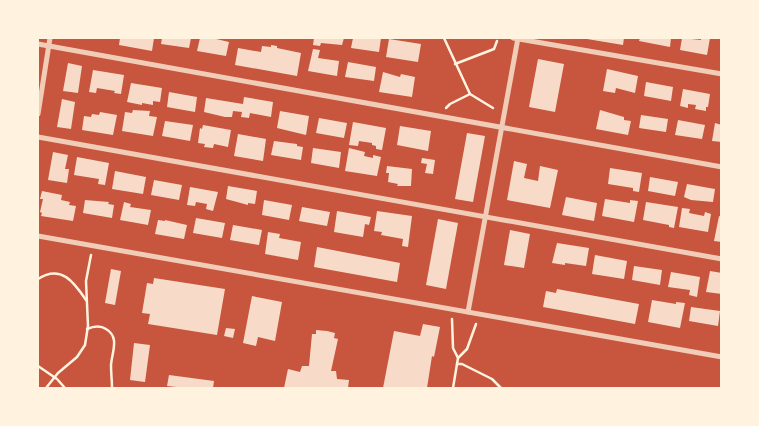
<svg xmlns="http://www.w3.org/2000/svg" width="759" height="426" viewBox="0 0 759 426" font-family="Commissioner,sans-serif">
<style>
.building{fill:#f7dbc8}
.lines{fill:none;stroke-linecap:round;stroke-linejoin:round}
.path{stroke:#fff3e0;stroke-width:2.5}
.minor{stroke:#f1ccb7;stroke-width:5}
</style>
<rect width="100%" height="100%" fill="#c8553d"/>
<!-- building -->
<g class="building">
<path d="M120 38H154L152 51 119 45Z"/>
<path d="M162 38H191L189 48 161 44Z"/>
<path d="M200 38H212L229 42 226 56 197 51Z"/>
<path d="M314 38H344L342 45 321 43 320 46 313 45Z"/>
<path d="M353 38H381L379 52 351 48Z"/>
<path d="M640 38H671L670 47 639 41Z"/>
<path d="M682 38 701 40V38H710L707 55 680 50Z"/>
<path d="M389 39 421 44 418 62 386 57Z"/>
<path d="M587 39V38H624L623 45Z"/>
<path d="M271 45 277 46V48L301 53 297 76 235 65 238 48 261 52 262 46 271 47Z"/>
<path d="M313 49 320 50 318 58 339 61 337 76 308 71Z"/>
<path d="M538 59 564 64 555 112 529 107Z"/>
<path d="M348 62 376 67 374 81 345 77Z"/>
<path d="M68 63 82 66 78 93 63 91Z"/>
<path d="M607 69 638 76 635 93 616 88 615 93 603 91Z"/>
<path d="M93 70 124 75 121 94 114 93 115 91 97 88 96 93 89 92Z"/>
<path d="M383 72 400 77 401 74 415 77 412 97 379 92Z"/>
<path d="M646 82 673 87 671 101 644 96Z"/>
<path d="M131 83 162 88 160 102 153 101V105L142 103V105L127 102Z"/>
<path d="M683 89 710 94 708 107H706V111L695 109 696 105 688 104V108L680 106Z"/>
<path d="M169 92 197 97 195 112 167 107Z"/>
<path d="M244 97 273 102 271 117 250 113 249 118 241 117 242 112 233 111 232 117H225L204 112 206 98 243 104Z"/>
<path d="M62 99 75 102 71 129 57 127Z"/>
<path d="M133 110 150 111 149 116 157 117 153 136 122 131 125 112 132 113Z"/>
<path d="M600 110 624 117V120L631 121 628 135 596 129Z"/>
<path d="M280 111 309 116 306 135 277 128Z"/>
<path d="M100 112 117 115 113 135 82 130 84 116 91 117 92 114 99 115Z"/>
<path d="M641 115 668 119 666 132 639 128Z"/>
<path d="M319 118 347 123 344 138 316 133Z"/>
<path d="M678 120 705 125 702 139 675 135Z"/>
<path d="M165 121 193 125 190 141 162 136Z"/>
<path d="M353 122 386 128 382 150 376 149V146L372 145V143L359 141 358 146 349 145Z"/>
<path d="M715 123 722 125V142L712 141Z"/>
<path d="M203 125 231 130 228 147 214 144 213 148 204 147 205 144 198 143 200 128 202 129Z"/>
<path d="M400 126 431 131 428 151 397 145Z"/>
<path d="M467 133 485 136 473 202 455 199Z"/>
<path d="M238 134 266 139 263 161 234 156Z"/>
<path d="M274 141 297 144V146L303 147 301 160 271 155Z"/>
<path d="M313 148 341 152 339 168 311 163Z"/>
<path d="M349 148 365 152 364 156 373 158V155L381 157 377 176 345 171Z"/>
<path d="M53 152 68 155 65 169H69L67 183 48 180Z"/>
<path d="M77 157 109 163 105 185 98 184 99 179 74 175Z"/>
<path d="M422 158 435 160 433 174 425 173 427 164 421 163Z"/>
<path d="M514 161 527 164 524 178 538 181 540 166 558 170 550 208 507 200Z"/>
<path d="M387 166 412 169 411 186H397L398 184 388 182 389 173H386Z"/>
<path d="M610 168 642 173 639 192 633 191V188L608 184Z"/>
<path d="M115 171 146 177 143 194 112 189Z"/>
<path d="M650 177 678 182 675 196 648 191Z"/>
<path d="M154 180 182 185 179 200 151 195Z"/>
<path d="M687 184 715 189 713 202 691 200 684 197Z"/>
<path d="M228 186 257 191 255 204 248 203V205L226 199Z"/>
<path d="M190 187 218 192 213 211 206 209 207 204 196 202 195 206 187 205Z"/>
<path d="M42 191 62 195 61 200 70 202 69 205 76 206 73 221 41 216 42 213 40 212 43 199H40Z"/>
<path d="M566 197 597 203 594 221 562 215Z"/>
<path d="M605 199 630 203V200L638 201 634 222 602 216Z"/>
<path d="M85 200 109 202 108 204 114 205 112 218 83 213Z"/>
<path d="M264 200 292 205 289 220 262 215Z"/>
<path d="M124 202 131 204 130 207 151 210 148 225 120 220Z"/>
<path d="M646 202 678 207 674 228 669 227V225L643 220Z"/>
<path d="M302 207 330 212 327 226 299 221Z"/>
<path d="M682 208 690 209 689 213 704 216 705 212 711 214 708 232 679 227Z"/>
<path d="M337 211 371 217 369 225 365 224 363 237 334 232Z"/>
<path d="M377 211 412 216 408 247 402 246 403 239 381 235 382 232 374 231Z"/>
<path d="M719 216 722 217V242L714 241Z"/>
<path d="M196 218 225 223 222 238 193 233Z"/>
<path d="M438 219 458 223 446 289 426 285Z"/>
<path d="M158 220 165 221V220L187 225 184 239 155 234Z"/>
<path d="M233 225 262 230 259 245 230 240Z"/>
<path d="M510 230 530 234 524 268 504 265Z"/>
<path d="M268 232 280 234 279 238 301 242 298 260 265 254Z"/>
<path d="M557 243 589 248 586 266 565 263V265L552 263Z"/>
<path d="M317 247 400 263 397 282 314 267Z"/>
<path d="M595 255 627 261 624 279 592 274Z"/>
<path d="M634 266 662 270 660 285 632 280Z"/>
<path d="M111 269 121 271 115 305 105 303Z"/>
<path d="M710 271 722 273V294L706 292Z"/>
<path d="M671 272 700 277 697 297 689 295 690 290 668 287Z"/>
<path d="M154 278 225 289 217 335 148 324 150 314 142 313 147 283 153 284Z"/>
<path d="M557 289 639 304 635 324 543 307 546 291 556 293Z"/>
<path d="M252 296 282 302 275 341 258 337 256 346 243 343Z"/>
<path d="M652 300 676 304V302L685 303 680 328 648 322Z"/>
<path d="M691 307 720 311 718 326 689 321Z"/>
<path d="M423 324 440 327 434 357 432 356 427 388H383L394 331 420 336Z"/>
<path d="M226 328 235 329 233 338 224 336Z"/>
<path d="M316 330 327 331 335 333 334 338 338 339 331 371H336L337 379 349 380 348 388H284L288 369 300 372 302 366H309L312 334H316Z"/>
<path d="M134 343 150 345 145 382 130 380Z"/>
<path d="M169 375 214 381 213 388H186L167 386Z"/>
</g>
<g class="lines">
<!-- path -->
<g class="path">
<path d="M444 38 470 94 493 108"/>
<path d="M455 64 494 49 497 41"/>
<path d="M446 108 450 104 470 94"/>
<path d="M38 279C61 264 74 282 86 300"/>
<path d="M452 319 453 348 458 358 453 388"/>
<path d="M87 329C94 326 100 325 106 329 120 337 112 352 111 365 111 373 112 381 112 388"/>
<path d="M458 358 467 349 476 324"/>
<path d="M457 364H462L492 379 501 388"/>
<path d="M38 366 57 379 65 388"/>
<path d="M46 388 58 373 77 357 85 345 88 326 86 281 91 255"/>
</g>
<!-- minor -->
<g class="minor">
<path d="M513 38 722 74"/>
<path d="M38 44 722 167"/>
<path d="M38 114 50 38"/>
<path d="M38 137 722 259"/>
<path d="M38 236 722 357"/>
<path d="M468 312 518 38"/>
</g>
</g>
<!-- border -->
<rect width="759" height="426" fill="none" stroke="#fff3e0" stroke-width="78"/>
</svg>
